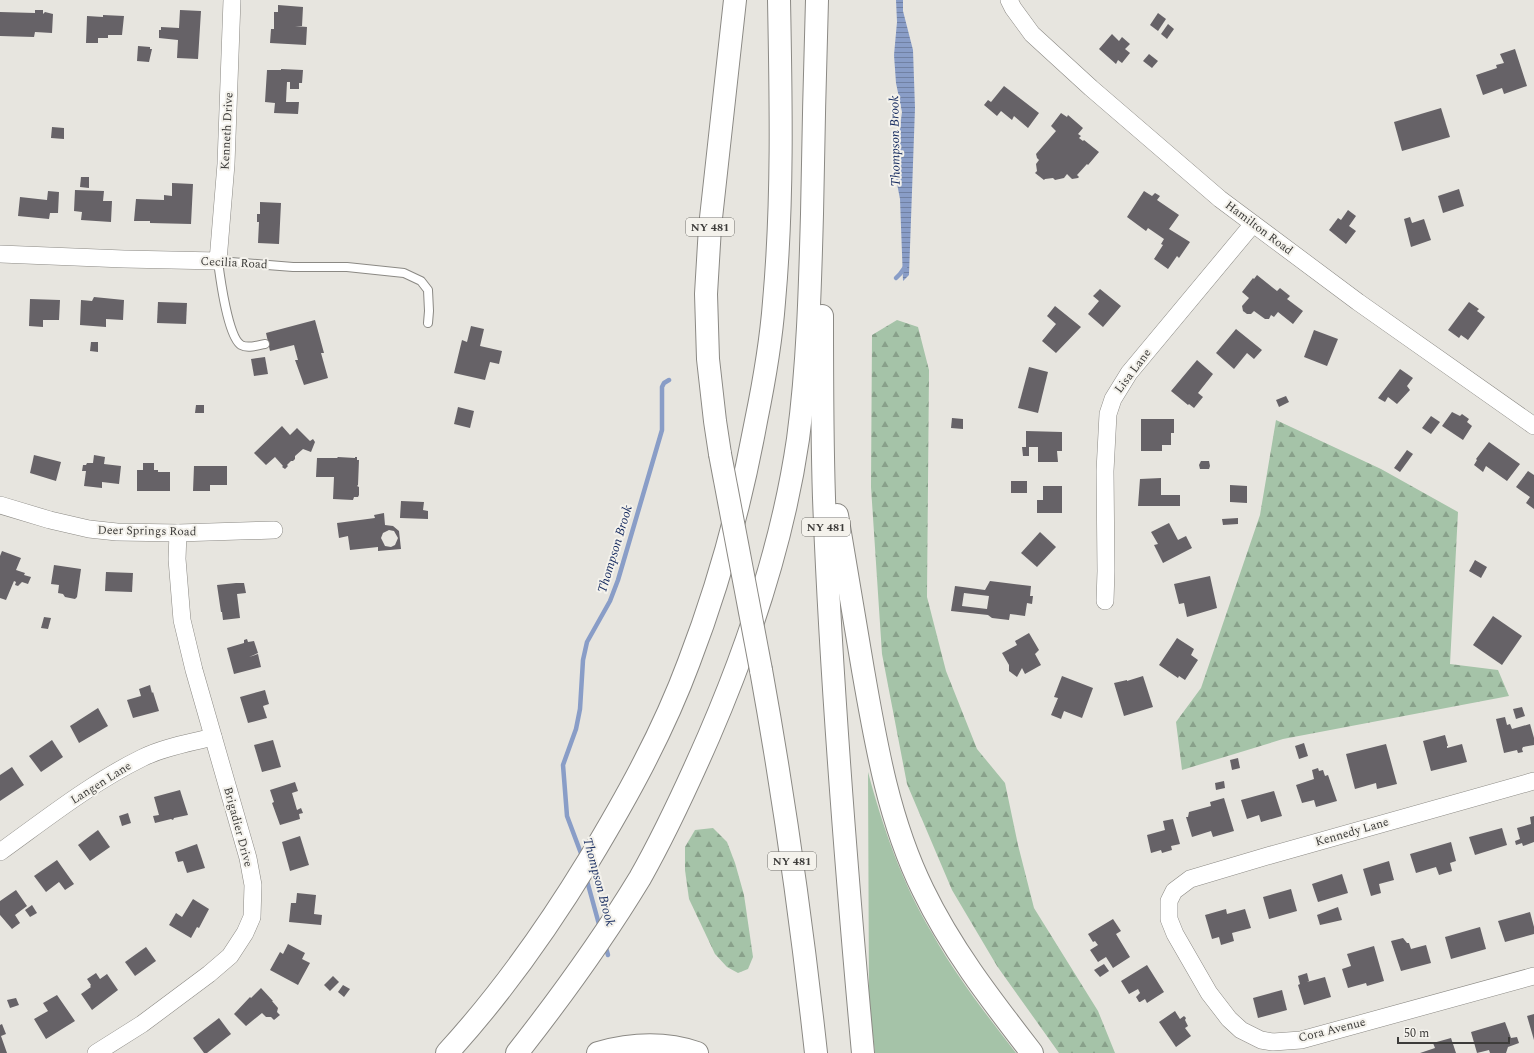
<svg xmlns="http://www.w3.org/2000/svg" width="1534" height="1053" viewBox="0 0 1534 1053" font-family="Spectral,serif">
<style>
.green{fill:#a5c3a8}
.forest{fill:url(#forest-firs)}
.water{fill:url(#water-rules)}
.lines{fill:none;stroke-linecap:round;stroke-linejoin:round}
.stream{stroke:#899dc7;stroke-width:4.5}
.building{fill:#666267;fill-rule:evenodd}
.lane-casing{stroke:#8b8984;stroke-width:10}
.street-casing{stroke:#8b8984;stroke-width:18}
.highway-casing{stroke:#8b8984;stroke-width:24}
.lane{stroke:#fff;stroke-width:8}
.street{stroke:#fff;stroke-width:17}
.highway{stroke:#fff;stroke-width:22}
.highway-bridge-casing{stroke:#8b8984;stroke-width:24;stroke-linecap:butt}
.highway-bridge{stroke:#fff;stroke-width:22}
.labels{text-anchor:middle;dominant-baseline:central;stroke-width:4;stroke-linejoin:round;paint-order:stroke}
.shield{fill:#f4f2ec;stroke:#74736f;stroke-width:1}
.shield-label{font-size:11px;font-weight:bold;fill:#3d3c3a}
.street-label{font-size:12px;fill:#3d3c3a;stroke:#f4f2ec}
.water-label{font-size:13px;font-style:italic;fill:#182d61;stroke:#f4f2ec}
</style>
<defs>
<pattern id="forest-firs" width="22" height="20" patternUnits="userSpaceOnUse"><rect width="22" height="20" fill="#a5c3a8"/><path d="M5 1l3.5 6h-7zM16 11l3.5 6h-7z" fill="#88a08a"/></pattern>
<pattern id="water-rules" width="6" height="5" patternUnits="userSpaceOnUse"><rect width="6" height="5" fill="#899dc7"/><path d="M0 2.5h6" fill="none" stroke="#7181a3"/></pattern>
</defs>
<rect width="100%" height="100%" fill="#e7e5df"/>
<!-- green -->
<path class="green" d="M868 772C883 828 902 883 932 933 956 976 986 1014 1016 1053H875L869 1000Z"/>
<!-- forest -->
<g class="forest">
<path d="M897 320 918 327 929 370 927 597 946 671 977 749 1005 783 1018 845 1034 908 1098 1011 1115 1053H1059L997 966 952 890 907 784 882 654 871 487 872 335Z"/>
<path d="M1276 420 1381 469 1458 512 1450 664 1498 670 1509 696 1283 739 1182 770 1176 722 1201 688 1260 515Z"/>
<path d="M713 828 727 842 735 863 744 895 753 957 748 969 738 973 727 967 715 954 689 899 685 870V847L695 830Z"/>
</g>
<!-- water -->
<path class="water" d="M896 0H903V11L913 50 915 108 909 275 903 281 900 199 893 163 895 145 899 135 902 112 896 83 894 55 897 22Z"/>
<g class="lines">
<!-- stream -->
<g class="stream">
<path d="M896 278 900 274 905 267"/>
<path d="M582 856 567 816 563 765 576 729 580 709 583 660 587 642 610 601 618 580 662 430V387L664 383 669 380"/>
<path d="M586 877 600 928"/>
<path d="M605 945 608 955"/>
</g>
</g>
<!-- building -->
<g class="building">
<path d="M278 5 303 7 302 26H295L307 27 306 45 270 43 271 29H274V12H278Z"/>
<path d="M35 10H43V14L45 12 53 14 52 33 35 32 34 37 0 36V12L35 13Z"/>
<path d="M180 10 201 11 198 59 177 58 178 40 159 38V30H161V27L179 28Z"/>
<path d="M1158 13 1166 19 1158 31 1150 25Z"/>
<path d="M103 15 124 16 122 35H108V38H98V43H86L87 16 103 17Z"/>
<path d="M1168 24 1174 29 1167 39 1161 34Z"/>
<path d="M1112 34 1119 41 1122 37 1130 44 1125 49 1130 53 1122 63 1118 60 1116 64 1099 49Z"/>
<path d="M138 46 150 47V49H152L149 62 137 61Z"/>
<path d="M1515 49 1527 86 1504 94 1502 88 1483 95 1476 75 1497 68 1496 65 1504 63 1500 54Z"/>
<path d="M1149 54 1158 61 1152 68 1143 61Z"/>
<path d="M281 69 303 70 302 83H299V89H290V82H287L286 102H299L298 114 274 113 275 103 265 102 267 70H281Z"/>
<path d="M1004 86 1039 113 1028 128 1014 116 1012 120 1001 111 997 116 984 105 988 100 991 102Z"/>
<path d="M1441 108 1450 137 1402 151 1394 122Z"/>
<path d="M1061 113 1067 117 1068 115 1083 128 1078 134 1081 136 1079 138 1083 141 1084 140 1099 152 1088 165 1087 164 1077 175 1079 177 1078 178 1072 179 1067 174 1064 178 1055 180 1053 178 1045 179 1044 180 1035 173 1037 171 1036 164 1039 160 1037 158 1036 154 1056 131 1051 126Z"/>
<path d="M52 127 64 128V139L51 138Z"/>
<path d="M81 177H89V188L80 187Z"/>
<path d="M172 183 193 184 191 224 150 223V221H134L136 199 164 200V195L172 196Z"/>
<path d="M1459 189 1464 206 1443 213 1438 196Z"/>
<path d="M75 190 104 191 103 201H112L111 222 81 220 82 212 74 211Z"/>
<path d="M48 191 59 192 58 213H50L49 219 18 216 20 197 47 200Z"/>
<path d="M1144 191 1152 196 1155 193 1160 196 1157 200 1179 215 1169 229 1190 242 1179 258 1177 256 1168 269 1154 259 1163 245 1161 244 1164 239 1148 228 1146 231 1127 217Z"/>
<path d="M260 202 281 203 279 244 258 243 259 222H257V214H260Z"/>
<path d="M1348 210 1356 216 1349 226 1356 231 1346 244 1329 230 1338 218 1341 220Z"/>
<path d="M1410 217 1412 223 1424 219 1431 240 1411 247 1404 219Z"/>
<path d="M1257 275 1277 291 1280 288 1290 296 1287 299 1303 311 1293 324 1278 312 1274 317 1271 315 1269 319H1265L1254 311 1251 314H1247L1243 311 1242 306 1249 298 1242 292 1253 278 1254 279Z"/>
<path d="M1100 289 1121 306 1103 327 1088 314 1099 301 1093 296Z"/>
<path d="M94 297 124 300 123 320 106 319V327L80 325 81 300 92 301Z"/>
<path d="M30 299 60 300 59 320H43V327L29 326Z"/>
<path d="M158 302 187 303 186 324 157 323Z"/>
<path d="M1469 302 1479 309 1477 311 1485 317 1468 340 1461 335 1459 338 1448 330Z"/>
<path d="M1055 306 1081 327 1056 353 1042 341 1056 324 1047 316Z"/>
<path d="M315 320 324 353H321L328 378 304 385 295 360H298L294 345 270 351 266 333Z"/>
<path d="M471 326 484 329 480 346 502 351 499 364 490 362 485 380 454 373 462 340 467 342Z"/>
<path d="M1236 329 1262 350 1254 359 1247 353 1234 369 1216 353Z"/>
<path d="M1314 330 1338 339 1327 366 1304 357Z"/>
<path d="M91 342H98V352L90 351Z"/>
<path d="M265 357 268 374 254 376 251 359Z"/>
<path d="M1197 360 1213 374 1198 393 1203 397 1194 408 1189 404 1188 405 1171 391Z"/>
<path d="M1029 367 1048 372 1038 413 1018 408Z"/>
<path d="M1400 369 1413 378 1407 386 1410 390 1397 404 1388 397 1385 402 1378 398Z"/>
<path d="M1286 396 1289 402 1279 407 1276 400Z"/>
<path d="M196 405H204V413H195Z"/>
<path d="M458 407 474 411 470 428 454 424Z"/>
<path d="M1452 412 1460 416 1462 414 1469 419 1467 422 1472 426 1463 440 1442 426Z"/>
<path d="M1431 416 1440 422 1431 434 1422 428Z"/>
<path d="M952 418 963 419V429L951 428Z"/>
<path d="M1141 419H1174V433H1171V445H1162V451H1141Z"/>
<path d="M282 426 290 435 297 428 310 441 313 439 315 442 311 452 303 449 295 456V459L293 461H291L287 465 288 466 285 469 282 467 283 466 275 457 266 465 254 453Z"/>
<path d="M1026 431 1062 432V451H1057L1058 462H1038V447H1029V456H1023L1022 447H1026Z"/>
<path d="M1489 442 1520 464 1507 481 1486 466 1483 472 1474 465 1477 460 1476 459Z"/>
<path d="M1407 450 1413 454 1400 472 1394 468Z"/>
<path d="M34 455 61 462 56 481 30 473Z"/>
<path d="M94 455 105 457 104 464 121 466 119 484 102 482V488L84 486 86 471H82L83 465H86L87 463H93Z"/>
<path d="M338 457 355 458V457H357V460H359L358 485 357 486 359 487V495L358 497H354L353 500 333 499 334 477H316L317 458H337Z"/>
<path d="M1201 461H1209L1210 466 1209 469H1200L1199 465Z"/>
<path d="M143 463H154V470H158V472H170V491H137V470H143Z"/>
<path d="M194 466H227V485H210V491H193Z"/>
<path d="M1528 471 1534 475V509L1526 503 1530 497 1516 487Z"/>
<path d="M1161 478V495H1180V506H1138L1140 479Z"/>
<rect x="1011" y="481" width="16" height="12"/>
<path d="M1230 485 1247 486V503L1230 502Z"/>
<path d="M1043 486H1062V513H1037V500H1043Z"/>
<path d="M401 501 424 502 423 510 428 511V519L400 518Z"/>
<path d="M384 513 385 525 393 526 399 531 401 549 378 551V547L350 550 348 536 339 538 337 523 375 518 374 515ZM389 530 394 531 398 538 395 545 391 547 385 546 381 538 383 533Z"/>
<path d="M1238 518V524L1223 525 1222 519Z"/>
<path d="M1169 523 1178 540 1186 536 1192 548 1163 563 1154 545 1158 544 1151 532Z"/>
<path d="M1040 532 1056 547 1037 567 1021 553Z"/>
<path d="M2 551 21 558 16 570 25 573 24 575 31 577 28 584 22 582 18 586 15 585 16 582 14 581 6 600 0 598V556Z"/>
<path d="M1475 560 1487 567 1481 578 1469 571Z"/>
<path d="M54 565 81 569 77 597 75 599 65 597 63 594 58 593 59 585 51 584Z"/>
<path d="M106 572 133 573 132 592 105 591Z"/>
<path d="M1210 576 1217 608 1187 617 1184 603 1179 604 1174 584Z"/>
<path d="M990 581 1031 586 1030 596H1033L1032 604 1027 603 1025 616 1010 614 1009 620 992 618 988 615 951 611 955 586 985 590ZM964 593 989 596 987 609 962 606Z"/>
<path d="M236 583H244L246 593 237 594 240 618 223 620 222 612H221L217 585Z"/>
<path d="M1493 616 1522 636 1502 665 1473 645Z"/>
<path d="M44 617 51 618 48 629 41 628Z"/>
<path d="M1029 633 1039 650 1035 654 1041 665 1025 674 1022 668 1017 677 1009 671V665L1002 653 1017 645 1015 641Z"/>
<path d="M1177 638 1194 649 1191 655 1198 660 1185 680 1179 676 1178 678 1159 665Z"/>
<path d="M247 639 248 642 254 641 258 653 249 657 258 654 261 667 234 674 227 648 244 643V640Z"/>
<path d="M1062 676 1093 688 1082 718 1064 711 1061 719 1051 715 1058 698 1054 697Z"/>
<path d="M1143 676 1153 707 1124 716 1114 683 1127 680V681Z"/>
<path d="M150 685 152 693 153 692 159 711 133 718 127 700 141 696 139 689Z"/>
<path d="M265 690 269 704 263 706 267 718 248 723 240 697Z"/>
<path d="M1522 707 1525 716 1516 719 1513 709Z"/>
<path d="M98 708 108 726 79 743 70 726Z"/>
<path d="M1505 717 1507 725 1510 724 1512 729 1530 724 1534 738V745L1523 747 1522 749 1523 752 1518 753 1517 750 1504 753 1496 719Z"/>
<path d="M1445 735 1448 746H1447V748L1462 744 1467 762 1431 771 1423 741Z"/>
<path d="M52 740 63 757 41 772 29 756Z"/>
<path d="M273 740 281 767 262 772 254 745Z"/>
<path d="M1304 743 1308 756 1299 759 1295 746Z"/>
<path d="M1386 744 1397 784 1377 789 1376 783 1355 789 1346 754Z"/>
<path d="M1238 758 1240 768 1232 770 1230 760Z"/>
<path d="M12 767 24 785 0 801V775Z"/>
<path d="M1318 768 1319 771 1323 770 1325 776 1328 775 1337 801 1316 807 1314 800 1302 803 1296 785 1314 779 1312 770Z"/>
<path d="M1224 781 1225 788 1216 790 1215 783Z"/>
<path d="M295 782 298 791 292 793 297 810 301 808 303 813 299 814 300 819 280 825 272 803 274 802 270 790Z"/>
<path d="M180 790 188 815 174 818 173 820 171 819 155 823 153 816 159 815 154 797Z"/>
<path d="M1274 791 1282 816 1261 822 1259 815 1247 819 1241 800Z"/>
<path d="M1224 798 1234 831 1213 837 1211 831 1192 837 1186 817H1188L1189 812 1211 806 1210 802Z"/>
<path d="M128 813 131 823 122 826 119 816Z"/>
<path d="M1534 816V842L1523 846 1522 843 1516 845 1515 841 1520 839 1517 828 1531 824 1530 817Z"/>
<path d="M1173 819 1180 844 1171 846 1172 850 1162 853 1161 850 1151 853 1147 835 1165 830 1163 821Z"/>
<path d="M1502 828 1507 845 1475 855 1469 837Z"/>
<path d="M98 830 110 847 90 861 78 845Z"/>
<path d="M300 836 309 865 290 871 282 842Z"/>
<path d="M1451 842 1456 861 1450 863 1452 871 1439 875 1436 867 1416 873 1410 854Z"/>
<path d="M197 844 205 868 187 873 183 861 178 862 175 852Z"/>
<path d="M57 860 74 884 65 890 59 882 46 892 34 876Z"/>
<path d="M1389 861 1394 880 1379 884 1381 893 1371 896 1363 869Z"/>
<path d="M1342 874 1348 893 1318 902 1312 884Z"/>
<path d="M1291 889 1297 911 1269 919 1263 897Z"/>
<path d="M16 890 27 906 15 915 20 923 12 929 0 915V901Z"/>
<path d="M297 893 316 895 314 914 322 915 321 925 289 922 291 903H296Z"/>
<path d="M193 899 209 909 199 928 197 927 191 938 169 925 176 913 182 917Z"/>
<path d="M32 905 37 913 30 917 25 910Z"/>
<path d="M1338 907 1342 920 1320 925 1317 915Z"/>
<path d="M1226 909 1227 914 1245 909 1251 928 1232 933 1234 941 1221 945 1219 937 1212 939 1205 915Z"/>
<path d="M1530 912 1534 927V934L1505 942 1498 921Z"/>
<path d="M1113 919 1121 931 1116 934 1130 957 1113 968 1106 957 1098 962 1090 950 1098 945 1095 941 1093 942 1088 934Z"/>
<path d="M1480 927 1486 949 1451 959 1445 937Z"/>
<path d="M1403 938 1407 943H1409L1411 949 1426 945 1431 963 1401 971 1391 941Z"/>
<path d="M288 944 305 953 302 959 310 963 298 985 270 970 280 952 283 954Z"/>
<path d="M1374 946 1384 981 1367 986 1366 983 1348 988 1342 969 1351 966 1347 954Z"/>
<path d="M146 947 156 961 135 976 125 962Z"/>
<path d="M1104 964 1109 971 1100 977 1094 970Z"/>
<path d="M1147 965 1164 992 1147 1003 1145 999 1140 1002H1139L1136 997 1140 993 1138 989 1129 994 1121 981Z"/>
<path d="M96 973 100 979 107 974 118 990 92 1010 81 994 91 987 90 986 91 985 87 979Z"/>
<path d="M1307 973 1309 981 1307 982 1325 977 1331 997 1304 1005 1298 985 1300 984 1298 976Z"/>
<path d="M333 976 339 982 330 991 324 985Z"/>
<path d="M343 985 350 989 344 997 338 992Z"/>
<path d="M261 988 273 1001H272L278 1008 277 1012 280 1015 274 1020 271 1017H266L262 1013 246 1026 234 1014 250 997 251 998Z"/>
<path d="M1282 990 1287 1010 1258 1018 1253 998Z"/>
<path d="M57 995 75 1021 46 1039 34 1019 48 1011 43 1003Z"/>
<path d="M16 998 19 1005 10 1008 7 1000Z"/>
<path d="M1175 1011 1180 1019 1184 1016 1186 1018 1185 1020 1188 1026 1185 1028 1191 1036 1176 1047 1159 1022Z"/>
<path d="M1534 1014V1040L1527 1016Z"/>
<path d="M219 1018 231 1034 207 1053H204L193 1038Z"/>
<path d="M1505 1022 1511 1038 1517 1037 1519 1043 1508 1047 1506 1053H1490L1489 1050 1477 1053 1471 1032Z"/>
<path d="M2 1024 6 1034 1 1036 7 1053H0V1025Z"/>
<path d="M1451 1038 1456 1053H1420L1435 1048 1433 1043Z"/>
</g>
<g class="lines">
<!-- lane casing -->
<g class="lane-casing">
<path id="lane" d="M265 344C258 345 248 349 241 345 228 337 220 277 218 261L293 267H347L404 273 421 281 428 290 429 311 428 323"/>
</g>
<!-- street casing -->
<g class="street-casing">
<g id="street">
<path d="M1009 0 1013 8 1032 34 1091 88 1220 199 1358 302 1534 426"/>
<path d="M0 254 124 259 218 261 226 164 232 0"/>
<path d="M0 505 50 520 89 529 117 532 178 533 274 530"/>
<path d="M1105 601 1106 571 1105 471 1108 414 1113 399 1129 373 1253 224"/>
<path d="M1534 781 1271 855 1190 879 1174 891 1169 901V919L1175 934 1209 993 1229 1019 1241 1030 1261 1040 1273 1042 1301 1040 1534 976"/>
<path d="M0 852C46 819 91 783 142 758 164 747 190 743 213 737"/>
<path d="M96 1053 142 1024 209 974 230 956 245 933 252 917 253 885 248 858 194 670 182 620 177 559 178 533"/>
</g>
</g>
<!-- highway casing -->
<g class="highway-casing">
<g id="highway">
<path d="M822 316C822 376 822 437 824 498 831 683 846 868 863 1053"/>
<path d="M720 454 715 421 708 359 706 294 710 227 735 0"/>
<path d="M837 515C846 566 854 618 863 670 876 745 889 821 923 890 952 950 992 1001 1032 1053"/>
<path d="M761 670C784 797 802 925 816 1053"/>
<path d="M447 1053C501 994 547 929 589 860 627 797 663 732 689 662 719 584 741 503 756 421 764 382 771 342 774 302 783 202 781 101 779 0"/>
<path d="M517 1053C561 997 603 939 640 878 666 832 688 784 709 736 750 641 783 542 798 439 808 365 810 289 812 214 813 143 815 71 817 0"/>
<path d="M598 1053C630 1044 665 1042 697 1053"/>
</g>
</g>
<!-- lane -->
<use href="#lane" class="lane"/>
<!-- street -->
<use href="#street" class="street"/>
<!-- highway -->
<use href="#highway" class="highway"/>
<!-- highway-bridge casing -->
<g class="highway-bridge-casing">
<path id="highway-bridge" d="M720 454 761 670"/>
</g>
<!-- highway-bridge -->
<use href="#highway-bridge" class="highway-bridge"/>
</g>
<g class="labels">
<!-- shield labels -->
<g class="shield">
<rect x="686" y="218" width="48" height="18" rx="3"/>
<rect x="802" y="518" width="48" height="18" rx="3"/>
<rect x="768" y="852" width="48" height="18" rx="3"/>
</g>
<g class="shield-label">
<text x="710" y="227">NY 481</text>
<text x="826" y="527">NY 481</text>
<text x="792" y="861">NY 481</text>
</g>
<!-- street labels -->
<g class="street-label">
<text transform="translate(227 131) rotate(-87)">Kenneth Drive</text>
<text transform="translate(1259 228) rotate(37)">Hamilton Road</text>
<text transform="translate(234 263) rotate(3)">Cecilia Road</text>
<text transform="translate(1133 371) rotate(-53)">Lisa Lane</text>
<text transform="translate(147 531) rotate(1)">Deer Springs Road</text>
<text transform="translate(101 783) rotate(-32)">Langen Lane</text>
<text transform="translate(238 827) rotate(75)">Brigadier Drive</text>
<text transform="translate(1352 832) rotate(-16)">Kennedy Lane</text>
<text transform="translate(1332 1030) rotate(-14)">Cora Avenue</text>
</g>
<!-- water labels -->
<g class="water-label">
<text transform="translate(895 141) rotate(-91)">Thompson Brook</text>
<text transform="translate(615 549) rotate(-73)">Thompson Brook</text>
<text transform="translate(599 882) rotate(75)">Thompson Brook</text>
</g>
</g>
<!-- scale -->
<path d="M1398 1037v6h111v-6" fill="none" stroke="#3d3c3a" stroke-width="2"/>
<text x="1404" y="1037" font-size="12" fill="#3d3c3a" stroke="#f4f2ec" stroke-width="3" paint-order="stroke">50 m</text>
</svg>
